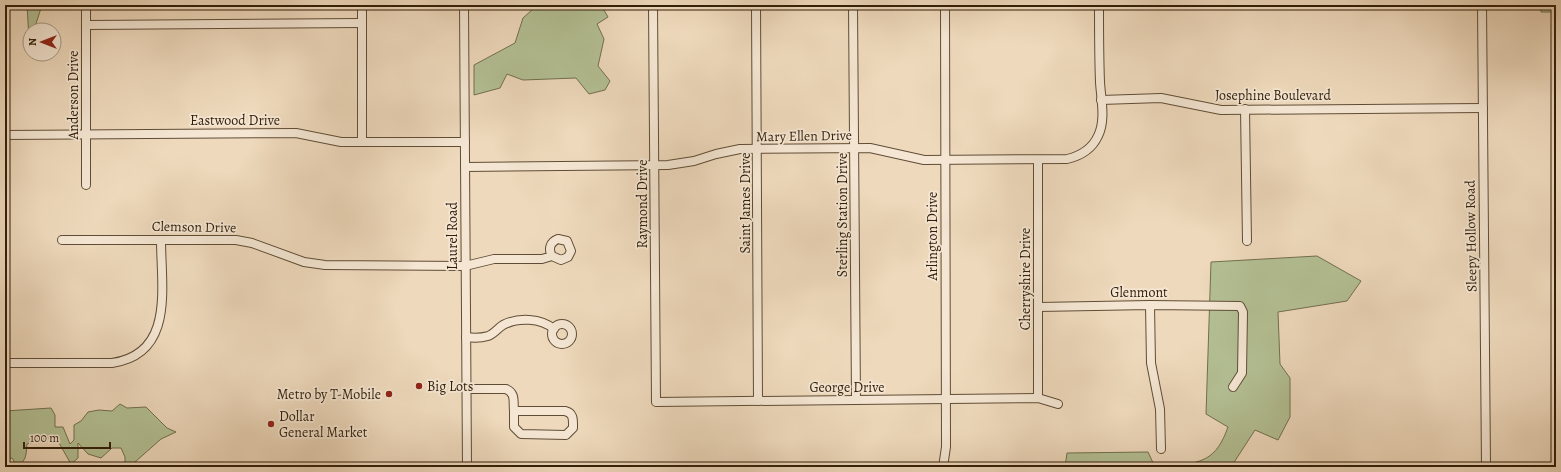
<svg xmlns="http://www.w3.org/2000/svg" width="1561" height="472" viewBox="0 0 1561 472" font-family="Alegreya,serif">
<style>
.green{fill:#b3c094;stroke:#726f4e}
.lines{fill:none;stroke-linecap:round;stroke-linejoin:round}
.minor-casing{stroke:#604d36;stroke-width:10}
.minor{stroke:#f4e6d3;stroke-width:8}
.poi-dot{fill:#8f2418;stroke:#f4e6d3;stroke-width:1.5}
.labels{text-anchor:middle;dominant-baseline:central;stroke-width:3.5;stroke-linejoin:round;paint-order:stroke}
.street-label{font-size:14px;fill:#311e09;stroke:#f4e6d3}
.poi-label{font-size:14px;fill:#311e09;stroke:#f4e6d3;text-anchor:start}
</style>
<rect width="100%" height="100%" fill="#eed9bc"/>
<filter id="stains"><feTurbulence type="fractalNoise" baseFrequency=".005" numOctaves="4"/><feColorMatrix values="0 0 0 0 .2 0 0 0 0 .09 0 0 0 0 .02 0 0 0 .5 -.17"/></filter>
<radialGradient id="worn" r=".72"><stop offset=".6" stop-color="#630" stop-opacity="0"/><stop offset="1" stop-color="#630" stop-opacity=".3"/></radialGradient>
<!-- green -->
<g class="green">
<path d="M27 5H42L34 30H30L29 39Z"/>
<path d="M531 5H601L608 17 597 24 604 39 598 66 610 81 605 90 589 94 576 78 523 80 507 74 500 88 474 95V65L515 43 523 18 533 9Z"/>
<path d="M1540 5H1556V12H1541Z"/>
<path d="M1317 256 1361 281 1347 301 1278 312 1280 364 1290 378V417L1278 440 1255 430 1231 467H1170C1202 462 1216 461 1228 427L1206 414 1211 262Z"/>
<path d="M120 404 127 408 146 407 167 428 176 432 161 439 135 462V467H125V457L121 448H112L101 458 88 454 78 443V458L71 464 55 436 27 444C26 454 27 461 17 466L12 458 5 459V411L51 408 55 415V427H63L70 444 74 440V425L81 421 88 412 99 410 112 411Z"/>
<path d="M1148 452 1155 467H1065L1067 453Z"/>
</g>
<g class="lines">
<!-- minor casing -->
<g class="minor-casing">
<g id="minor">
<path d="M86 5V185"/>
<path d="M362 5V142"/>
<path d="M464 5 467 467"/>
<path d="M653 5 656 402 1038 398 1058 404"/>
<path d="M756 5 758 401"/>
<path d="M853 5 856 400"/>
<path d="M1482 5 1486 467"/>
<path d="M86 25 361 23"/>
<path d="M1101 100 1161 98 1221 110 1483 108"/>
<path d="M1245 109 1247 241"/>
<path d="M5 135 296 133 341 142H465"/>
<path d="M1038 160V398"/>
<path d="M465 167 668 165 694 161 716 154 740 149 870 148 924 160 1067 159C1080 156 1092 149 1098 136 1106 120 1101 99 1100 82 1099 56 1099 31 1099 5"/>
<path d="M62 240H236L252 243 304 262 325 265 465 266 494 259H542L552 256 561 260 568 257 571 251 567 241 558 239C550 242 548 249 552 256"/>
<path d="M1150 305 1151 363 1160 409 1161 449"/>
<path d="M1038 307 1150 305 1240 306 1243 312 1242 373 1233 387"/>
<circle cx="562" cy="334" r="10"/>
<path d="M466 337C473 338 481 338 488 336 494 334 498 328 503 325 518 317 541 318 554 329"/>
<path d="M5 363H112C175 354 161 287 161 240"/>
<path d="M466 389H506C516 393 513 402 514 411"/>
<path d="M514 411H565C574 413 573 420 573 428L566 435 521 434 514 427Z"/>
<path d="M943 467 946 447 945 5"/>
</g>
</g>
<!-- minor -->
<use href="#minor" class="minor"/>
</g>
<!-- markers -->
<g class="poi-dot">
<circle cx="419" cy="386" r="4"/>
<circle cx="389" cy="394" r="4"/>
<circle cx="271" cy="424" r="4"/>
</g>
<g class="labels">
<!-- street labels -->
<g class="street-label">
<text transform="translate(73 95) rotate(-90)">Anderson Drive</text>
<text x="1273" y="95">Josephine Boulevard</text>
<text x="235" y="120">Eastwood Drive</text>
<text transform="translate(804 136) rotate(-1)">Mary Ellen Drive</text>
<text transform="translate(745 203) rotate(-90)">Saint James Drive</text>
<text transform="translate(642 204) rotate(-90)">Raymond Drive</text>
<text transform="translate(842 215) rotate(-90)">Sterling Station Drive</text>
<text transform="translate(194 227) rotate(1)">Clemson Drive</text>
<text transform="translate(452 236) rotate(-90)">Laurel Road</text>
<text transform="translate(932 236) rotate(-90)">Arlington Drive</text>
<text transform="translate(1471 236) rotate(-91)">Sleepy Hollow Road</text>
<text transform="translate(1025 279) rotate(-90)">Cherryshire Drive</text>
<text x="1139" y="292">Glenmont</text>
<text x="847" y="387">George Drive</text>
</g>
<!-- poi labels -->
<g class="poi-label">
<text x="427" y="386">Big Lots</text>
<text x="381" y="394" text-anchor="end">Metro by T-Mobile</text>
<text x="279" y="416">Dollar<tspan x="279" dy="16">General Market</tspan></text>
</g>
</g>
<!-- margin -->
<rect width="1561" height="472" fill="none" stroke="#eed9bc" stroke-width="20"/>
<rect x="6" y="6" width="1549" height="460" fill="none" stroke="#311e09" stroke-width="2"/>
<rect x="10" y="10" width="1541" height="452" fill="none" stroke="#311e09"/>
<!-- north arrow -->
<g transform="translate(42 42) rotate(270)"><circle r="19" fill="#f4e6d3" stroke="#a69682"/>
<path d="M0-3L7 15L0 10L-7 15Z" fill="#8f2418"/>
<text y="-6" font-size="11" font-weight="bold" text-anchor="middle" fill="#311e09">N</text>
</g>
<!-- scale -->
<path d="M24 442v6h86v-6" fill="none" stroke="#311e09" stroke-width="2"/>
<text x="30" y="442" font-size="12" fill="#311e09" stroke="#f4e6d3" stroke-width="3" paint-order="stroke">100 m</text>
<rect width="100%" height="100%" filter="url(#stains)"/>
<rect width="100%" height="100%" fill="url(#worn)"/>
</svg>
